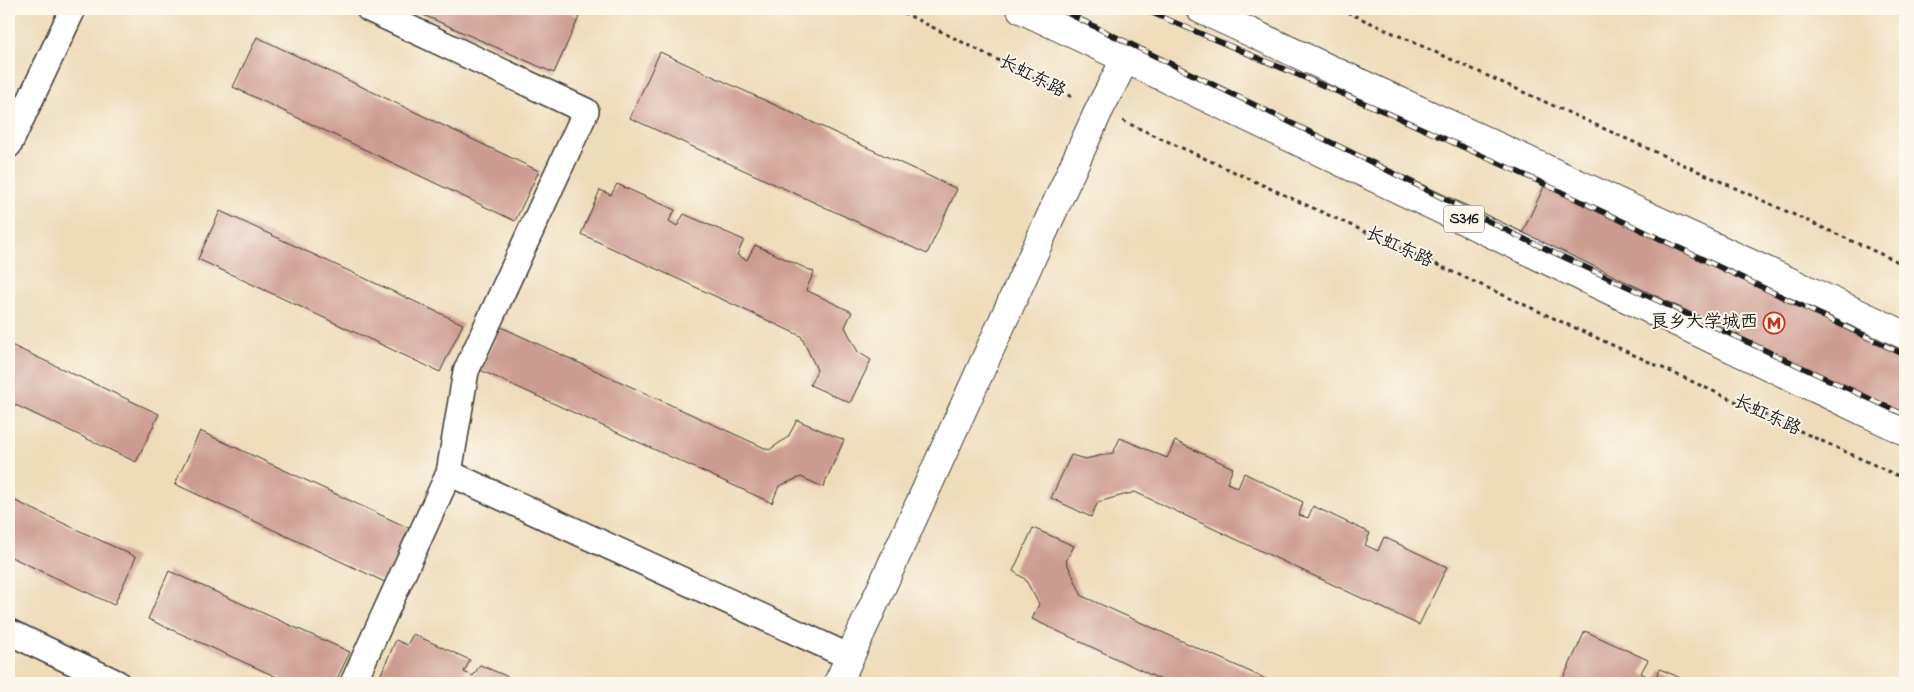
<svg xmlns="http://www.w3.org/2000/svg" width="1914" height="692" viewBox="0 0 1914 692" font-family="'Indie Flower','LXGW WenKai TC',sans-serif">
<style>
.building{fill:#cd9c91}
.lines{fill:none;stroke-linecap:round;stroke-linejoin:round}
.minor-casing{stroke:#3c3934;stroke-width:28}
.tertiary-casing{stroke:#3c3934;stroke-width:30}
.primary-casing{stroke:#3c3934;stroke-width:30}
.path{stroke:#3c3934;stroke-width:3;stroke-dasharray:4 4;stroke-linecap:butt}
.minor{stroke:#fff;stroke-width:25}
.tertiary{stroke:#fff;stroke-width:28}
.primary{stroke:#fff;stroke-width:28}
.rail-casing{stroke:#1c1c1c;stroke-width:5.5}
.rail{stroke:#fbf7ec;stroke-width:4;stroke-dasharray:11;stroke-linecap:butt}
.labels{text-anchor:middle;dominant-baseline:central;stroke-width:4;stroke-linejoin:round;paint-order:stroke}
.shield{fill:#fbf7ec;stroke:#5f5e5a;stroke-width:1}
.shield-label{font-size:16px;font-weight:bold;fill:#1c1c1c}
.street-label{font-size:18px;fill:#1c1c1c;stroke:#fbf7ec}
.poi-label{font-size:18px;fill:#1c1c1c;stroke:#fbf7ec;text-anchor:end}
</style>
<rect width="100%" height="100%" fill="#fbf7ec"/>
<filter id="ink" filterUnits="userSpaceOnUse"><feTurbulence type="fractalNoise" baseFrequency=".02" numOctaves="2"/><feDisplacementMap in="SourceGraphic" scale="10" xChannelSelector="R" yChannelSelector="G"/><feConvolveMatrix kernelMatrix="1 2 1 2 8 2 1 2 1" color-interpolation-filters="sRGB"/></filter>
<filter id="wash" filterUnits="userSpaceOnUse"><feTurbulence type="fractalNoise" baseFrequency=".0096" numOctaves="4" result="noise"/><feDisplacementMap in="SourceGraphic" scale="20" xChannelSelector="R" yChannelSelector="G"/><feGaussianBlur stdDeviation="1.12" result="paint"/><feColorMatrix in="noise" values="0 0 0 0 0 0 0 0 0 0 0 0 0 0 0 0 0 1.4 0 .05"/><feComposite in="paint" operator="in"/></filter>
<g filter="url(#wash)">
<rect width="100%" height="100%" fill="#eedcb9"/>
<g id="blocks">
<!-- building -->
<g class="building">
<path d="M410 9H560L579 17 554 73Z"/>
<path d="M257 37 539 171 515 221 233 87Z"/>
<path d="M660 52 957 189 927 254 630 118Z"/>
<path d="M1551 172 1905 337V432L1514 250Z"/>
<path d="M617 184 675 210 669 221 677 226 684 214 744 240 737 255 747 260 755 245 814 272 806 290 852 312 845 327 858 352 871 360 850 403 810 385 817 370 801 336 581 234 600 190 611 195Z"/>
<path d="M220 211 463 324 440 372 198 259Z"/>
<path d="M501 327 769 450 788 437 797 420 844 440 823 487 801 477 779 486 772 503 480 370Z"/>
<path d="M9 344 159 414 136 462 9 402Z"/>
<path d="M200 431 411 529 387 583 175 484Z"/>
<path d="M1120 438 1167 458 1175 441 1233 468 1227 483 1238 488 1244 473 1303 502 1299 515 1308 518 1313 506 1370 533 1365 545 1378 551 1384 537 1447 567 1419 625 1135 492 1098 502 1091 517 1051 498 1071 455 1085 459 1113 453Z"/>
<path d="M9 498 136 557 114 605 9 556Z"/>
<path d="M1033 528 1074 546 1066 561 1082 596 1275 683H1168L1032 619 1039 604 1025 579 1013 571Z"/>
<path d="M169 571 350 652 335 683H290L148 619Z"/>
<path d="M1585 631 1648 660 1641 673 1654 680 1660 669 1692 683H1561Z"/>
<path d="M413 634 470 660 464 672 473 676 480 665 523 683H377L396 640 407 645Z"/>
</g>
</g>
</g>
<g filter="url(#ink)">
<use href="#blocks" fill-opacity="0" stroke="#3c3934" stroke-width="1"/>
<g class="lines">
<!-- minor casing -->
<g class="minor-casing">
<g id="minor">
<path d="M369 9 586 111 466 371 449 473"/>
<path d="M9 145 73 9"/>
<path d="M9 632 117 683"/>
<path d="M353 683 449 473 850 657"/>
</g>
</g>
<!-- tertiary casing -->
<g class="tertiary-casing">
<path id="tertiary" d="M838 683 1099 110 1126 58"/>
</g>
<!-- primary casing -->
<g class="primary-casing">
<g id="primary">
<path d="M1021 9 1905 431"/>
<path d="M1200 9 1905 335"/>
</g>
</g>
<!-- path -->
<g class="path">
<path d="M896 9 1074 98"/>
<path d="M1340 9 1905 265"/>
<path d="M1123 121 1905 479"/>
</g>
<!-- minor -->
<use href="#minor" class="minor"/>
<!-- tertiary -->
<use href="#tertiary" class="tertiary"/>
<!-- primary -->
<use href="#primary" class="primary"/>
<!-- rail casing -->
<g class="rail-casing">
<g id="rail">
<path d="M1059 9 1369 161 1516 235 1905 415"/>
<path d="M1143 9 1390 114 1538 181 1905 355"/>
</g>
</g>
<!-- rail -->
<use href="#rail" class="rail"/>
</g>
</g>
<!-- icons -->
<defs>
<g id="metro-ring" transform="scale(1.125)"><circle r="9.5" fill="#fbf7ec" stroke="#c8321e" stroke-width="1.5"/><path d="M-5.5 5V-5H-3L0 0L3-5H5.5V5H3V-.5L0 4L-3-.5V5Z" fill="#c8321e"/></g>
</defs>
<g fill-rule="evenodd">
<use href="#metro-ring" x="1774" y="323"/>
</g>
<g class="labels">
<!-- shield labels -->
<rect class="shield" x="1444" y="205.5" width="40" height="27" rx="4"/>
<g class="shield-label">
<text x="1464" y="219">S316</text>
</g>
<!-- street labels -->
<g class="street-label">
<text transform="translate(1032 77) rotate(27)">长虹东路</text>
<text transform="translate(1399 248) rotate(25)">长虹东路</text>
<text transform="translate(1767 416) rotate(25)">长虹东路</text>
</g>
<!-- poi labels -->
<g class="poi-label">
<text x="1758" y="323">良乡大学城西</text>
</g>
</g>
<!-- margin -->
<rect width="1914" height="692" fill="none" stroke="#fbf7ec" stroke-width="30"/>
</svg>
